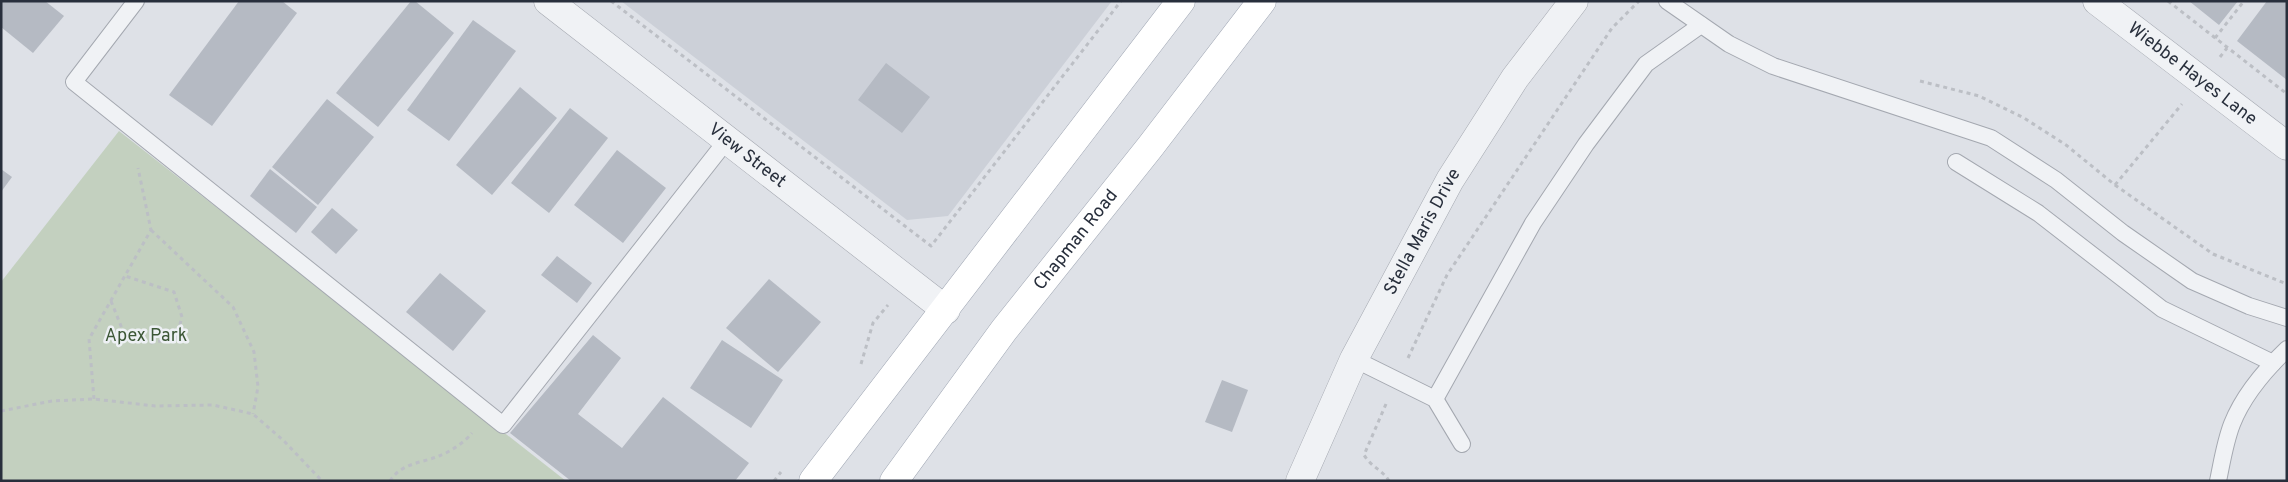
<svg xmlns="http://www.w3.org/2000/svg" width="2288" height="482" viewBox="0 0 2288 482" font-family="Overpass,sans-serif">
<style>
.built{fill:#ccd0d8}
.green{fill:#c3d0bf}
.building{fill:#b5bac3}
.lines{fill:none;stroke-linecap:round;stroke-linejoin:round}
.lane-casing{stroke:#a4a8b0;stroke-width:18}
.street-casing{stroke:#a4a8b0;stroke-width:29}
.primary-casing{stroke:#9ea5b2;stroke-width:29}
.path{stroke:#bcbfc5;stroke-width:3;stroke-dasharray:4 4;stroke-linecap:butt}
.lane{stroke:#f0f2f5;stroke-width:16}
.street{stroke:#f0f2f5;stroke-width:28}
.primary{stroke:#fff;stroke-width:28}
.labels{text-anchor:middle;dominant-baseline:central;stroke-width:5;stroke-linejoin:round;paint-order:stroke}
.street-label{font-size:18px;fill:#282f3c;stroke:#edf0f4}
.park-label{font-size:18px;fill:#3c5736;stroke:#edf0f4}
</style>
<rect width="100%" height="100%" fill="#dee1e7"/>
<!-- built -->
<path class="built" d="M621 1H1112L948 216 907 220Z"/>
<!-- green -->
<path class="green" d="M119 131 566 481H1V282Z"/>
<!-- building -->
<g class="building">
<path d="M1 1H45L64 16 33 53 1 27Z"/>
<path d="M239 1H282L297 13 212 126 169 95Z"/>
<path d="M411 1H415L454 33 378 127 336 93Z"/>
<path d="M2189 1H2238L2219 25Z"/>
<path d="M2267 1H2287V80L2237 41Z"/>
<path d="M473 20 516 51 449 141 407 110Z"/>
<path d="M886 63 930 97 902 133 858 100Z"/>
<path d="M520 87 557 118 492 195 456 165Z"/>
<path d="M327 99 374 137 318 205 272 167Z"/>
<path d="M570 108 608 138 549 213 511 183Z"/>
<path d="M617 150 666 188 623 243 574 205Z"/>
<path d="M1 169 12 177 1 192Z"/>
<path d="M270 169 317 207 296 233 250 196Z"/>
<path d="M332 208 358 230 336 254 311 232Z"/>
<path d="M557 256 592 283 577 303 541 275Z"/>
<path d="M440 273 486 311 453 351 406 312Z"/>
<path d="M769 279 821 322 778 372 726 328Z"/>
<path d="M593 335 621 358 578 414 622 448 663 397 749 463 735 481H571L510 433Z"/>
<path d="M722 340 783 380 751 428 690 388Z"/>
<path d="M1222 380 1248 390 1232 432 1205 422Z"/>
</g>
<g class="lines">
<!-- lane casing -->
<g class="lane-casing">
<g id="lane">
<path d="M136 1 74 82 503 425 727 140"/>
<path d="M1667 1 1729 44 1773 66 1991 138 2056 180 2123 233 2192 281 2249 306 2287 318"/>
<path d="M1956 162 2038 213 2162 309 2273 363"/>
<path d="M1354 359 1435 399 1462 444"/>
<path d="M1435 399 1533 223 1586 144 1646 64 1701 25"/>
<path d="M2218 481C2222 462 2225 442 2232 424 2243 396 2265 370 2287 349"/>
</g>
</g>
<!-- street casing -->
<g class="street-casing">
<g id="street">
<path id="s1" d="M548 1 946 310"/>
<path id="s2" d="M2097 1 2287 146"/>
<path id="s3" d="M1300 481 1354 359 1450 180 1515 78 1574 1"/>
</g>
</g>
<!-- primary casing -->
<g class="primary-casing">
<g id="primary">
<path d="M813 481 1181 1"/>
<path id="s4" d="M894 481 1004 330 1150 147 1262 1"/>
</g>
</g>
<!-- path -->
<g class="path">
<path d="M611 1 931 246 1121 1"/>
<path d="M2168 1 2287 94"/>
<path d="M2215 38 2244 1"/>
<path d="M2220 57 2227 48"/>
<path d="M1920 81 1979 96 2024 118 2066 145 2115 185 2213 254 2287 284"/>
<path d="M2115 185 2182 104"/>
<path d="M151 230 233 307 254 352 258 387 253 414"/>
<path d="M111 301 125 336 150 343 176 338 182 317 174 292 125 276"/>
<path d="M1408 358 1447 275 1612 28 1639 1"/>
<path d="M861 364 873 323 888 305"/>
<path d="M94 399 89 339 151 230 138 168"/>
<path d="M1386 404 1364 455C1372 468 1383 470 1389 481"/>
<path d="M1 411 52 401 94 399 155 406 213 405 253 414 284 441 322 481"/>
<path d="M390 481C401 463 422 463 439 456 450 452 465 442 472 433"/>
<path d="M774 481 781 472"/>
</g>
<!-- lane -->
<use href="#lane" class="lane"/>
<!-- street -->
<use href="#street" class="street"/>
<!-- primary -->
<use href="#primary" class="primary"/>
</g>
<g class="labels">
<!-- street labels -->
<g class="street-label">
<text stroke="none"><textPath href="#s2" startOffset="120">Wiebbe Hayes Lane</textPath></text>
<text stroke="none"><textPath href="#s1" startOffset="252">View Street</textPath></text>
<text stroke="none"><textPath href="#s3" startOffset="278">Stella Maris Drive</textPath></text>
<text stroke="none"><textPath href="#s4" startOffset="302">Chapman Road</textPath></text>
</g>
<!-- park labels -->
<g class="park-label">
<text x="146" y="336">Apex Park</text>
</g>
</g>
<!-- border -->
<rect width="2288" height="482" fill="none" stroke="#282f3c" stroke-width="5"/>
</svg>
